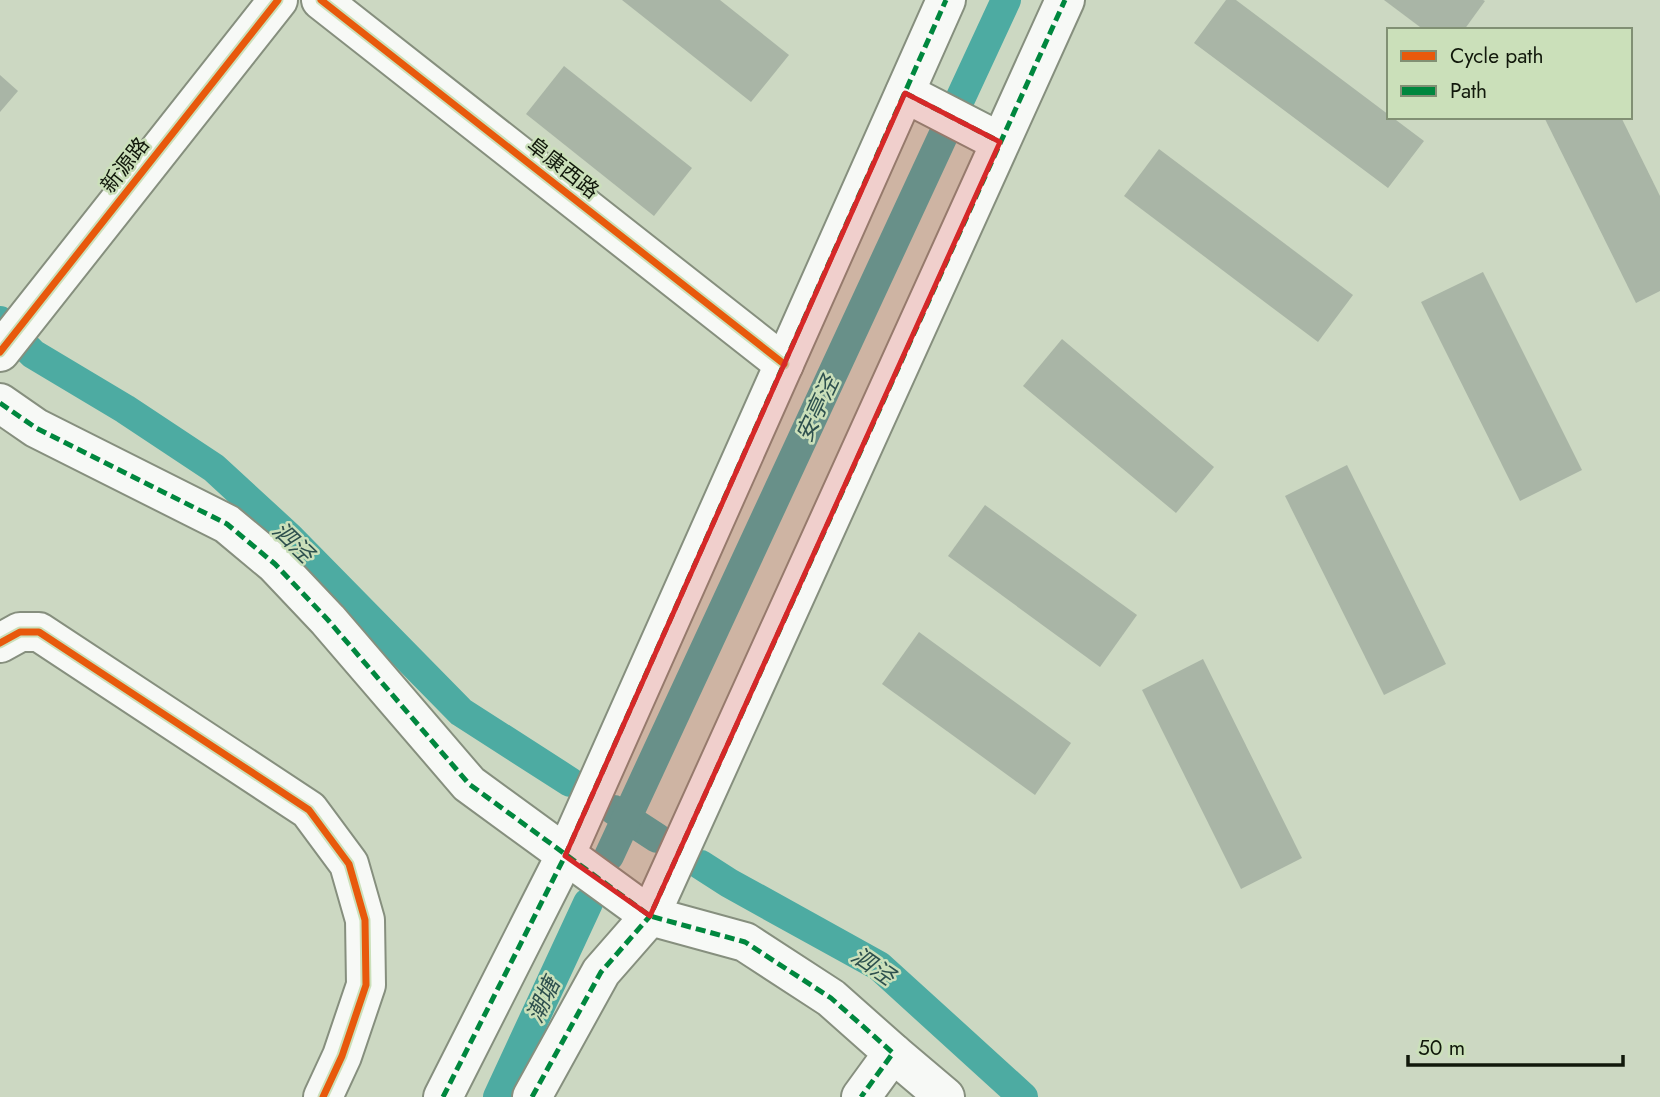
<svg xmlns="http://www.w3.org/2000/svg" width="1660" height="1097" viewBox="0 0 1660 1097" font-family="Jost,'Noto Sans SC',sans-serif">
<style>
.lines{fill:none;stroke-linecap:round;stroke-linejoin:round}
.canal{stroke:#4daba2;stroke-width:30}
.building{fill:#a9b5a6}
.minor-casing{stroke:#868f7e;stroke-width:42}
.minor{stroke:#f7f9f6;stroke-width:38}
.quiet{stroke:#00873e;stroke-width:5;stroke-dasharray:10 5;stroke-linecap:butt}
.cycleway-casing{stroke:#cbe0ba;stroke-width:11}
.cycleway{stroke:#e8590c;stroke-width:7}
.marked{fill:#d62828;fill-opacity:0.2;stroke:#d62828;stroke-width:5;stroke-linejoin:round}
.labels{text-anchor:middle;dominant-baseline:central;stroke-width:5;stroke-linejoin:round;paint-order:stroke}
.street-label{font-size:21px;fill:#11180b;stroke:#cbe0ba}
.water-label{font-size:23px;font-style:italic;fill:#2e504e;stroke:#cbe0ba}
</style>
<rect width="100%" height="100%" fill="#ccd8c2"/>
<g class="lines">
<!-- canal -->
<g class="canal">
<path d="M0 321 33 354 125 409 214 468 289 537 461 712 570 782"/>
<path d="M614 810 657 838"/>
<path d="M609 856 1006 0"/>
<path d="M701 865 729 883 879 966 1023 1097"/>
<path d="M498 1097 588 903"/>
</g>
</g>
<!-- building -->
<g class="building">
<path d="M622 0H720L789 55 751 102Z"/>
<path d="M1226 0H1236L1389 115V117H1392L1424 141 1388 188 1194 43Z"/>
<path d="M1384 0H1483L1485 1 1464 30H1424Z"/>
<path d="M564 66 692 168 654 216 526 114Z"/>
<path d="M0 75 18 91 0 112Z"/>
<path d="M1544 117H1621L1660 196V291L1636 303Z"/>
<path d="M1159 149 1353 295 1318 342 1124 196Z"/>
<path d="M1483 272 1582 470 1520 501 1421 302Z"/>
<path d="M1062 339 1214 467 1176 513 1023 386Z"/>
<path d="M1347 465 1446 664 1384 695 1285 496Z"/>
<path d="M985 505 1137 615 1100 667 948 556Z"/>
<path d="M919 632 1071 743 1035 795 882 684Z"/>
<path d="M1203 659 1302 858 1241 889 1142 690Z"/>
</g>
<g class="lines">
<!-- minor casing -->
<g class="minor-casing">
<g id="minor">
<path d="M321 0 784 364"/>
<path d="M905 93 1000 142"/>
<path d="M0 352 278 0"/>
<path d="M0 403 36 428 227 524 275 564 328 620 469 784 650 916 745 942 831 998 893 1053 861 1097"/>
<path d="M0 643 20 632H39L309 810 349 864 365 920 366 985 342 1056 323 1097"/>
<path d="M893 1053 945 1097"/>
<path d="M443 1097 565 856 946 0"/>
<path d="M532 1097 601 972 650 916 1065 0"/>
</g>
</g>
<!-- minor -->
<use href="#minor" class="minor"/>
<!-- quiet -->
<g class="quiet">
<path d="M905 93 1000 142"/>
<path d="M0 403 36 428 227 524 275 564 328 620 469 784 650 916 745 942 831 998 893 1053 861 1097"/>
<path d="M443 1097 565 856 946 0"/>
<path d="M532 1097 601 972 650 916 1065 0"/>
</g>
<!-- cycleway casing -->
<g class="cycleway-casing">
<g id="cycleway">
<path d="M321 0 784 364"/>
<path d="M0 352 278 0"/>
<path d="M0 643 20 632H39L309 810 349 864 365 920 366 985 342 1056 323 1097"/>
</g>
</g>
<!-- cycleway -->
<use href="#cycleway" class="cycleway"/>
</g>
<!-- marked area -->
<path class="marked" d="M905 93 1000 142 650 916 565 856Z"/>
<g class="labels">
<!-- street labels -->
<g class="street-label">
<text transform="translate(125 165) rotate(-52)">新源路</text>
<text transform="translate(563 168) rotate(38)">阜康西路</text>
</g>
<!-- water labels -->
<g class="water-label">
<text transform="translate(817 409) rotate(-65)">安亭泾</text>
<text transform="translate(293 542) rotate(44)">泗泾</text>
<text transform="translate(873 966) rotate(35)">泗泾</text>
<text transform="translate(543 1000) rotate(-65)">潮塘</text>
</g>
</g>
<!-- legend -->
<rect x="1387" y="28" width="245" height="91" fill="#cbe0ba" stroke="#819074" stroke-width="2"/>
<rect x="1401" y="51" width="35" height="10" fill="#e8590c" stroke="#819074" stroke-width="2"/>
<text x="1450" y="63" font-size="21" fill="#11180b">Cycle path</text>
<rect x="1401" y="86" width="35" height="10" fill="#00873e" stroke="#819074" stroke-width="2"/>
<text x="1450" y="98" font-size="21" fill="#11180b">Path</text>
<!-- scale -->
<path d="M1408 1055v10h215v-10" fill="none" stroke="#11180b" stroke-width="3.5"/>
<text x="1418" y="1055" font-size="21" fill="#11180b" stroke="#cbe0ba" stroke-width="5" paint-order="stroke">50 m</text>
</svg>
